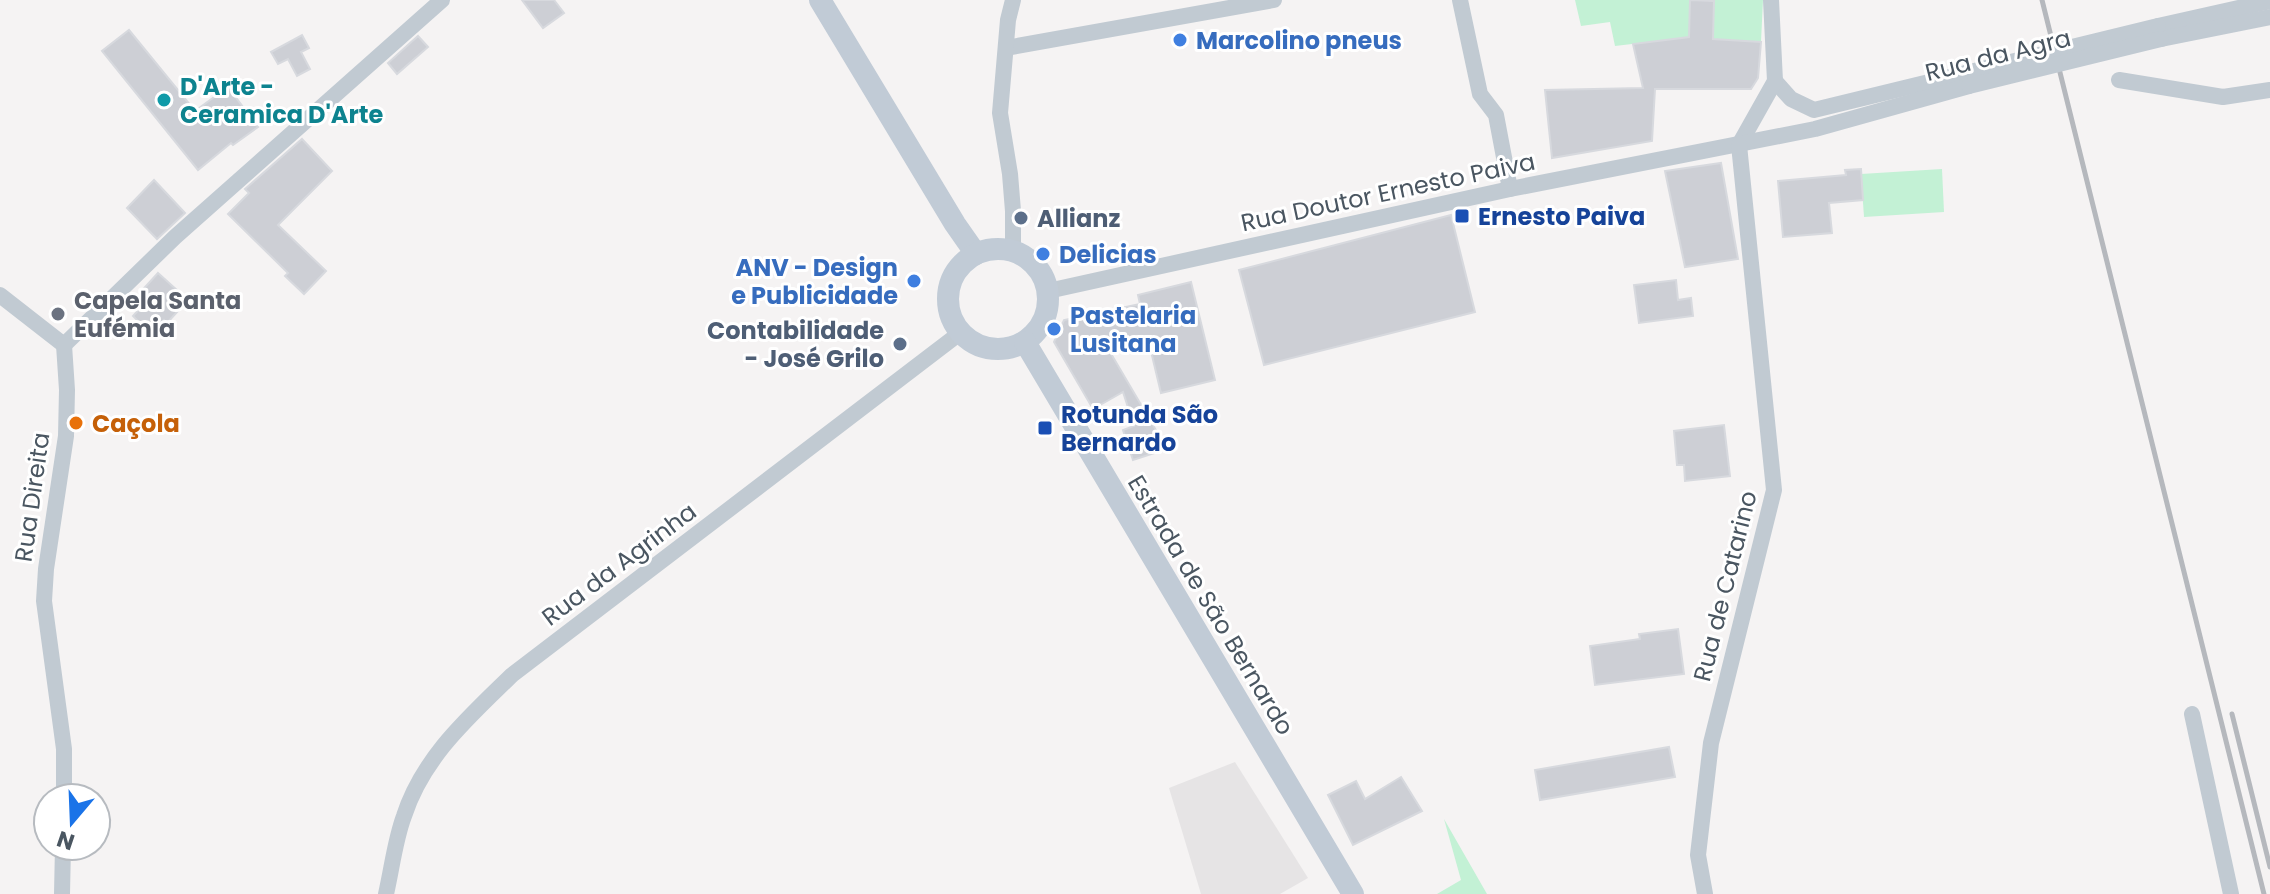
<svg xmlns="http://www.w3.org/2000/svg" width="2270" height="894" viewBox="0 0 2270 894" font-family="Poppins,sans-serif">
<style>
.education{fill:#e6e4e5}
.green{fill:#c3f1d5}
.building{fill:#cdcfd5;stroke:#d7d9de;stroke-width:2}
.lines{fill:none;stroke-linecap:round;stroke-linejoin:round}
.street{stroke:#c1cad2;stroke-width:16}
.secondary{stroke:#c1cbd6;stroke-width:22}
.rail{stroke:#b5b8bd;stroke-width:5}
.street-bridge{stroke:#c1cad2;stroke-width:16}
.shop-dot{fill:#3f7fe0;stroke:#fff;stroke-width:3}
.culture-dot{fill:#0f9aa8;stroke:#fff;stroke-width:3}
.transit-dot{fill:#1a4fb4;stroke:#fff;stroke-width:3}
.service-dot{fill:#5c6f8a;stroke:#fff;stroke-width:3}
.worship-dot{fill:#6b7280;stroke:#fff;stroke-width:3}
.food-dot{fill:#e8710a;stroke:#fff;stroke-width:3}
.labels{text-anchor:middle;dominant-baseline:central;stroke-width:6;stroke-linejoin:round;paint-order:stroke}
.shop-label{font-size:24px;font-weight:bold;fill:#366cbe;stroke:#fff;text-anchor:start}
.street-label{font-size:24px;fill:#4a5661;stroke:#fff}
.culture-label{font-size:24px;font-weight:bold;fill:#0d838f;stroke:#fff;text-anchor:start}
.transit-label{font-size:24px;font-weight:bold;fill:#164399;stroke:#fff;text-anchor:start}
.service-label{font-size:24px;font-weight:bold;fill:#4e5e75;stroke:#fff;text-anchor:start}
.worship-label{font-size:24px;font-weight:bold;fill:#5b616d;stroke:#fff;text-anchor:start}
.food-label{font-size:24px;font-weight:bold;fill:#c56008;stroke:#fff;text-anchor:start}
</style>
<rect width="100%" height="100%" fill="#f5f3f3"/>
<!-- education -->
<path class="education" d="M1235 762 1308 878 1280 894H1201L1169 788Z"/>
<!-- green -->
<g class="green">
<path d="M1575 0H1763L1761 42 1683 38 1615 46 1610 22 1581 26Z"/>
<path d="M1942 169 1944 212 1864 217 1861 174Z"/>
<path d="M1444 819 1487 894H1437L1461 880Z"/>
</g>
<!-- building -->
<g class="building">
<path d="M522 0H554L564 13 543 28Z"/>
<path d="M1690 0 1714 1 1713 39 1761 42 1758 78 1751 89H1655L1652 141 1552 158 1545 90 1643 88 1633 44 1689 37Z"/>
<path d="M129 30 195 111 228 87 258 127 233 145 231 143 198 170 102 51Z"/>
<path d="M302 35 309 48 301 52 310 69 297 76 288 59 278 64 271 52Z"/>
<path d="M418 36 428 47 397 74 388 63Z"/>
<path d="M302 139 332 171 278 225 326 271 304 294 285 276 288 273 228 214 249 193 245 189Z"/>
<path d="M1721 163 1738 259 1685 267 1665 171Z"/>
<path d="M1861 169 1863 200 1829 203 1832 233 1783 237 1778 181 1846 175 1845 170Z"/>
<path d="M154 180 185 213 157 239 127 208Z"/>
<path d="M1451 215 1475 312 1264 365 1239 270Z"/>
<path d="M158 273 188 300 167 323 164 320 151 334 133 316 145 303 137 296Z"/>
<path d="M1676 280 1678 300 1691 298 1693 316 1639 323 1634 285Z"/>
<path d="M1191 282 1215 380 1161 393 1149 343 1110 352 1167 449 1133 460 1123 430 1134 426 1123 392 1093 409 1054 342 1064 320 1140 304 1138 295Z"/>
<path d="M1724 425 1730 476 1685 481 1684 465H1677L1674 431Z"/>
<path d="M1678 629 1684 674 1595 685 1590 646 1640 639 1639 634Z"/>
<path d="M1669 747 1675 777 1540 800 1535 770Z"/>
<path d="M1401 777 1422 811 1353 845 1328 795 1356 781 1365 799Z"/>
</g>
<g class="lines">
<!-- street -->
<g class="street">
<path d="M1460 0 1480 94 1496 115 1510 189"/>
<path d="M2158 26 2270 1"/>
<path d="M2161 39 2270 17"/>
<path d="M1006 48 1274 0"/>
<path d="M2119 80 2223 97 2270 90"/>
<path d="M1775 81 1791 99 1814 110 1966 73"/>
<path d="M1739 145 1775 81 1771 0"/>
<path d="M1013 251V211L1010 174 1000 113 1008 20 1013 0"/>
<path d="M1048 291 1510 189 1815 129 1969 86"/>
<path d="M0 295 64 345"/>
<path d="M64 345 175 237 442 0"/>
<path d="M64 345 67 390 66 436 46 569 44 601 64 749V798"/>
<path d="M2192 714 2231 894"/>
<path d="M62 894 63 846"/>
<path d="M386 894C392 868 395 840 404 816 423 757 469 717 512 675L960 333"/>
<path d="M1705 894 1698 855 1711 743 1774 490 1739 145"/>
</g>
<!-- secondary -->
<g class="secondary">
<path d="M820 0 955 224 976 254"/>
<circle cx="998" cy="299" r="50"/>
<path d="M1025 342 1353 894"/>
</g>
<!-- rail -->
<g class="rail">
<path d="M2042 0 2264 894"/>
<path d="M2232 714 2270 867"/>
</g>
<!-- street-bridge -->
<g class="street-bridge">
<path d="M1966 73 2158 26"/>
<path d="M1969 86 2161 39"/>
</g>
</g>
<!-- markers -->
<g class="shop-dot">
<circle cx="1180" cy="40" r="8"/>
<circle cx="1043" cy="254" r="8"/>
<circle cx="914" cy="281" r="8"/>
<circle cx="1054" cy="329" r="8"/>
</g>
<circle class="culture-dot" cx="164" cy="100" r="8"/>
<g class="transit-dot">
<rect x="1454" y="208" width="16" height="16" rx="4"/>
<rect x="1037" y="420" width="16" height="16" rx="4"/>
</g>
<g class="service-dot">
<circle cx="1021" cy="218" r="8"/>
<circle cx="900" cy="344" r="8"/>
</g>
<circle class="worship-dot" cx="58" cy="314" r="8"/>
<circle class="food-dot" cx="76" cy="423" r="8"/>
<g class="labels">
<!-- shop labels -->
<g class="shop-label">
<text x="1196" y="40">Marcolino pneus</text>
<text x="1059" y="254">Delicias</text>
<text x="898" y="267" text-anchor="end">ANV - Design<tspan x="898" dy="28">e Publicidade</tspan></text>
<text x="1070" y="315">Pastelaria<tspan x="1070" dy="28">Lusitana</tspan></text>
</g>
<!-- street labels -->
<g class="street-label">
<text transform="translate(1998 55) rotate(-14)">Rua da Agra</text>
<text transform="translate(1388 192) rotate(-12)">Rua Doutor Ernesto Paiva</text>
<text transform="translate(32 497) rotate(-82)">Rua Direita</text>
<text transform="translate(619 564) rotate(-37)">Rua da Agrinha</text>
<text transform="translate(1725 586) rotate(-76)">Rua de Catarino</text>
<text transform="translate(1211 605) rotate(59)">Estrada de São Bernardo</text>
</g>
<!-- culture labels -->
<g class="culture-label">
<text x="180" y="86">D'Arte -<tspan x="180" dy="28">Ceramica D'Arte</tspan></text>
</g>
<!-- transit labels -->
<g class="transit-label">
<text x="1478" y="216">Ernesto Paiva</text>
<text x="1061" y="414">Rotunda São<tspan x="1061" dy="28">Bernardo</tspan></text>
</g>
<!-- service labels -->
<g class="service-label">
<text x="1037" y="218">Allianz</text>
<text x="884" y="330" text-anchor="end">Contabilidade<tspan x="884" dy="28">- José Grilo</tspan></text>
</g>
<!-- worship labels -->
<g class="worship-label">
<text x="74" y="300">Capela Santa<tspan x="74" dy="28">Eufémia</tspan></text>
</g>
<!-- food labels -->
<g class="food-label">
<text x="92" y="423">Caçola</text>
</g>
</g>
<!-- north arrow -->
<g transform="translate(72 822) rotate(199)"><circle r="38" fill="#ffffff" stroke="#b7bbc0" stroke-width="2"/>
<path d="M0-6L14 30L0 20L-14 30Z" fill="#1a73e8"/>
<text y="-12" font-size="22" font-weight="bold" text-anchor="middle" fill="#4a5661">N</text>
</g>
</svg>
